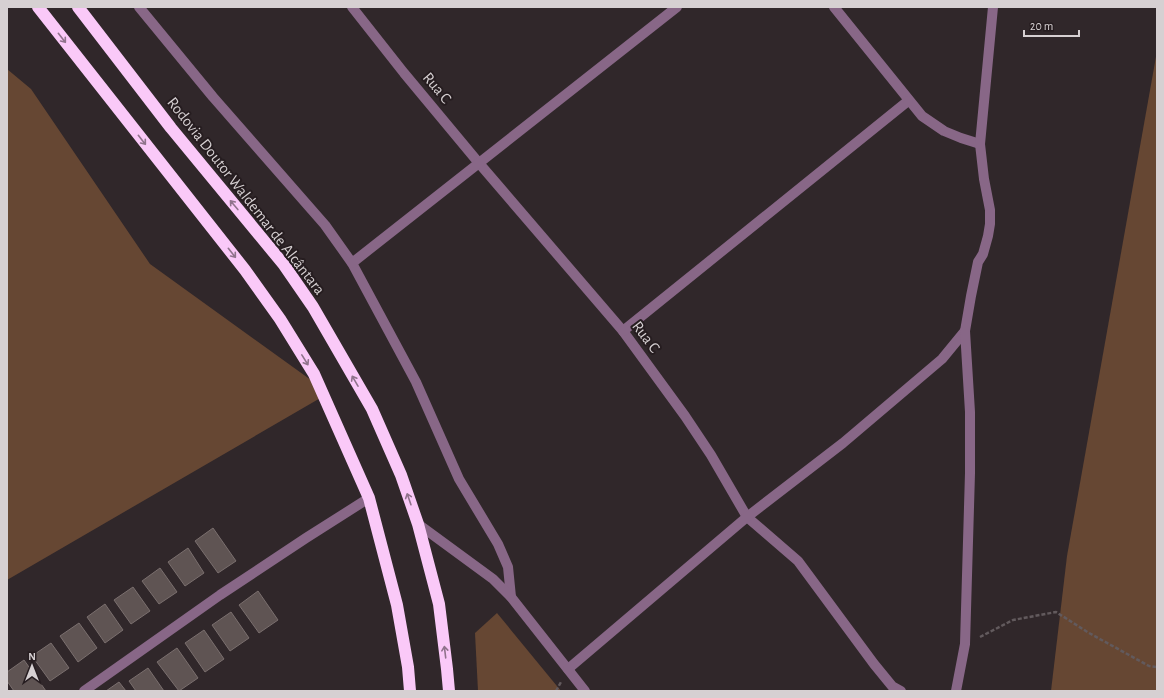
<svg xmlns="http://www.w3.org/2000/svg" width="1164" height="698" viewBox="0 0 1164 698" font-family="'Alegreya Sans',sans-serif">
<style>
.green{fill:#664733}
.building{fill:#5f5453;stroke:#7a6f6e}
.lines{fill:none;stroke-linecap:round;stroke-linejoin:round}
.path{stroke:#625a5d;stroke-width:2.5;stroke-dasharray:4 2;stroke-linecap:butt}
.minor{stroke:#886787;stroke-width:10}
.highway{stroke:#fac9f8;stroke-width:12}
.oneway{stroke:#90738c}
.labels{text-anchor:middle;dominant-baseline:central;stroke-width:4;stroke-linejoin:round;paint-order:stroke}
.street-label{font-size:16px;fill:#d6d0d2;stroke:#261d20}
</style>
<rect width="100%" height="100%" fill="#30272a"/>
<!-- green -->
<g class="green">
<path d="M1157 51V691H1051L1067 556Z"/>
<path d="M7 69 31 89 150 264 329 393 7 580Z"/>
<path d="M497 613 561 691H478L475 633Z"/>
</g>
<!-- building -->
<g class="building">
<path d="M213 528 236 561 218 573 195 541Z"/>
<path d="M188 548 204 573 185 586 168 562Z"/>
<path d="M160 568 177 592 159 604 142 581Z"/>
<path d="M133 587 150 611 131 624 114 600Z"/>
<path d="M258 591 278 620 259 633 239 605Z"/>
<path d="M105 604 123 630 105 643 87 617Z"/>
<path d="M231 612 249 638 230 651 212 625Z"/>
<path d="M79 623 97 648 78 662 60 636Z"/>
<path d="M204 630 224 659 205 672 185 643Z"/>
<path d="M51 643 69 668 50 681 32 656Z"/>
<path d="M177 648 198 678 179 691 157 662Z"/>
<path d="M24 660 46 691H14L7 681V672Z"/>
<path d="M148 668 164 691H136L129 681Z"/>
<path d="M119 682 126 691H106Z"/>
</g>
<g class="lines">
<!-- path -->
<g class="path">
<path d="M980 637 1013 620 1056 612 1089 633 1149 666 1157 667"/>
<path d="M556 691 561 682"/>
</g>
<!-- minor -->
<g class="minor">
<path d="M139 7 213 97 325 225 352 263 416 382 459 479 498 544 508 567 511 597"/>
<path d="M352 7 404 73 478 162 623 331 685 416 711 455 747 517 798 561 874 664 892 686 901 691"/>
<path d="M834 7 922 116 944 131 961 138 980 144"/>
<path d="M352 263 677 7"/>
<path d="M623 331 908 101"/>
<path d="M418 524 493 579 511 597 585 691"/>
<path d="M568 669 747 517 843 443 942 359 965 331"/>
<path d="M84 691 220 595 306 538 369 498"/>
<path d="M956 691 965 644 970 473V412L965 331 971 296 978 262 983 254 988 236 990 224V210L984 179 980 144 993 7"/>
</g>
<!-- highway -->
<g class="highway">
<path d="M38 7 245 270 280 319 314 374 369 498 397 605 408 667 410 691"/>
<path d="M78 7 171 128 284 265 313 307 372 409 401 475 418 524 439 604 447 669 449 691"/>
</g>
</g>
<!-- one-way arrows -->
<defs><path id="oneway-shaft" d="M-6 0H5M1.5-3L5.5 0L1.5 3" fill="none" stroke-width="1.6" stroke-linecap="round" stroke-linejoin="round"/></defs>
<g class="oneway">
<use href="#oneway-shaft" transform="translate(62 38) rotate(52)"/>
<use href="#oneway-shaft" transform="translate(142 140) rotate(52)"/>
<use href="#oneway-shaft" transform="translate(234 205) rotate(-130)"/>
<use href="#oneway-shaft" transform="translate(232 253) rotate(52)"/>
<use href="#oneway-shaft" transform="translate(305 360) rotate(58)"/>
<use href="#oneway-shaft" transform="translate(355 381) rotate(-120)"/>
<use href="#oneway-shaft" transform="translate(409 499) rotate(-109)"/>
<use href="#oneway-shaft" transform="translate(445 652) rotate(-97)"/>
</g>
<g class="labels">
<!-- street labels -->
<g class="street-label">
<text transform="translate(437 88) rotate(50)">Rua C</text>
<text transform="translate(246 196) rotate(52)">Rodovia Doutor Waldemar de Alcântara</text>
<text transform="translate(646 337) rotate(53)">Rua C</text>
</g>
</g>
<!-- border -->
<rect width="1164" height="698" fill="none" stroke="#d6d0d2" stroke-width="16"/>
<!-- north arrow -->
<g transform="translate(32 666)" stroke="#261d20" stroke-width="3" paint-order="stroke">
<path d="M0-3L7 15L0 10L-7 15Z" fill="#d6d0d2"/>
<text y="-6" font-size="11" font-weight="bold" text-anchor="middle" fill="#d6d0d2">N</text>
</g>
<!-- scale -->
<path d="M1024 30v6h55v-6" fill="none" stroke="#d6d0d2" stroke-width="2"/>
<text x="1030" y="30" font-size="12" fill="#d6d0d2" stroke="#261d20" stroke-width="3" paint-order="stroke">20 m</text>
</svg>
